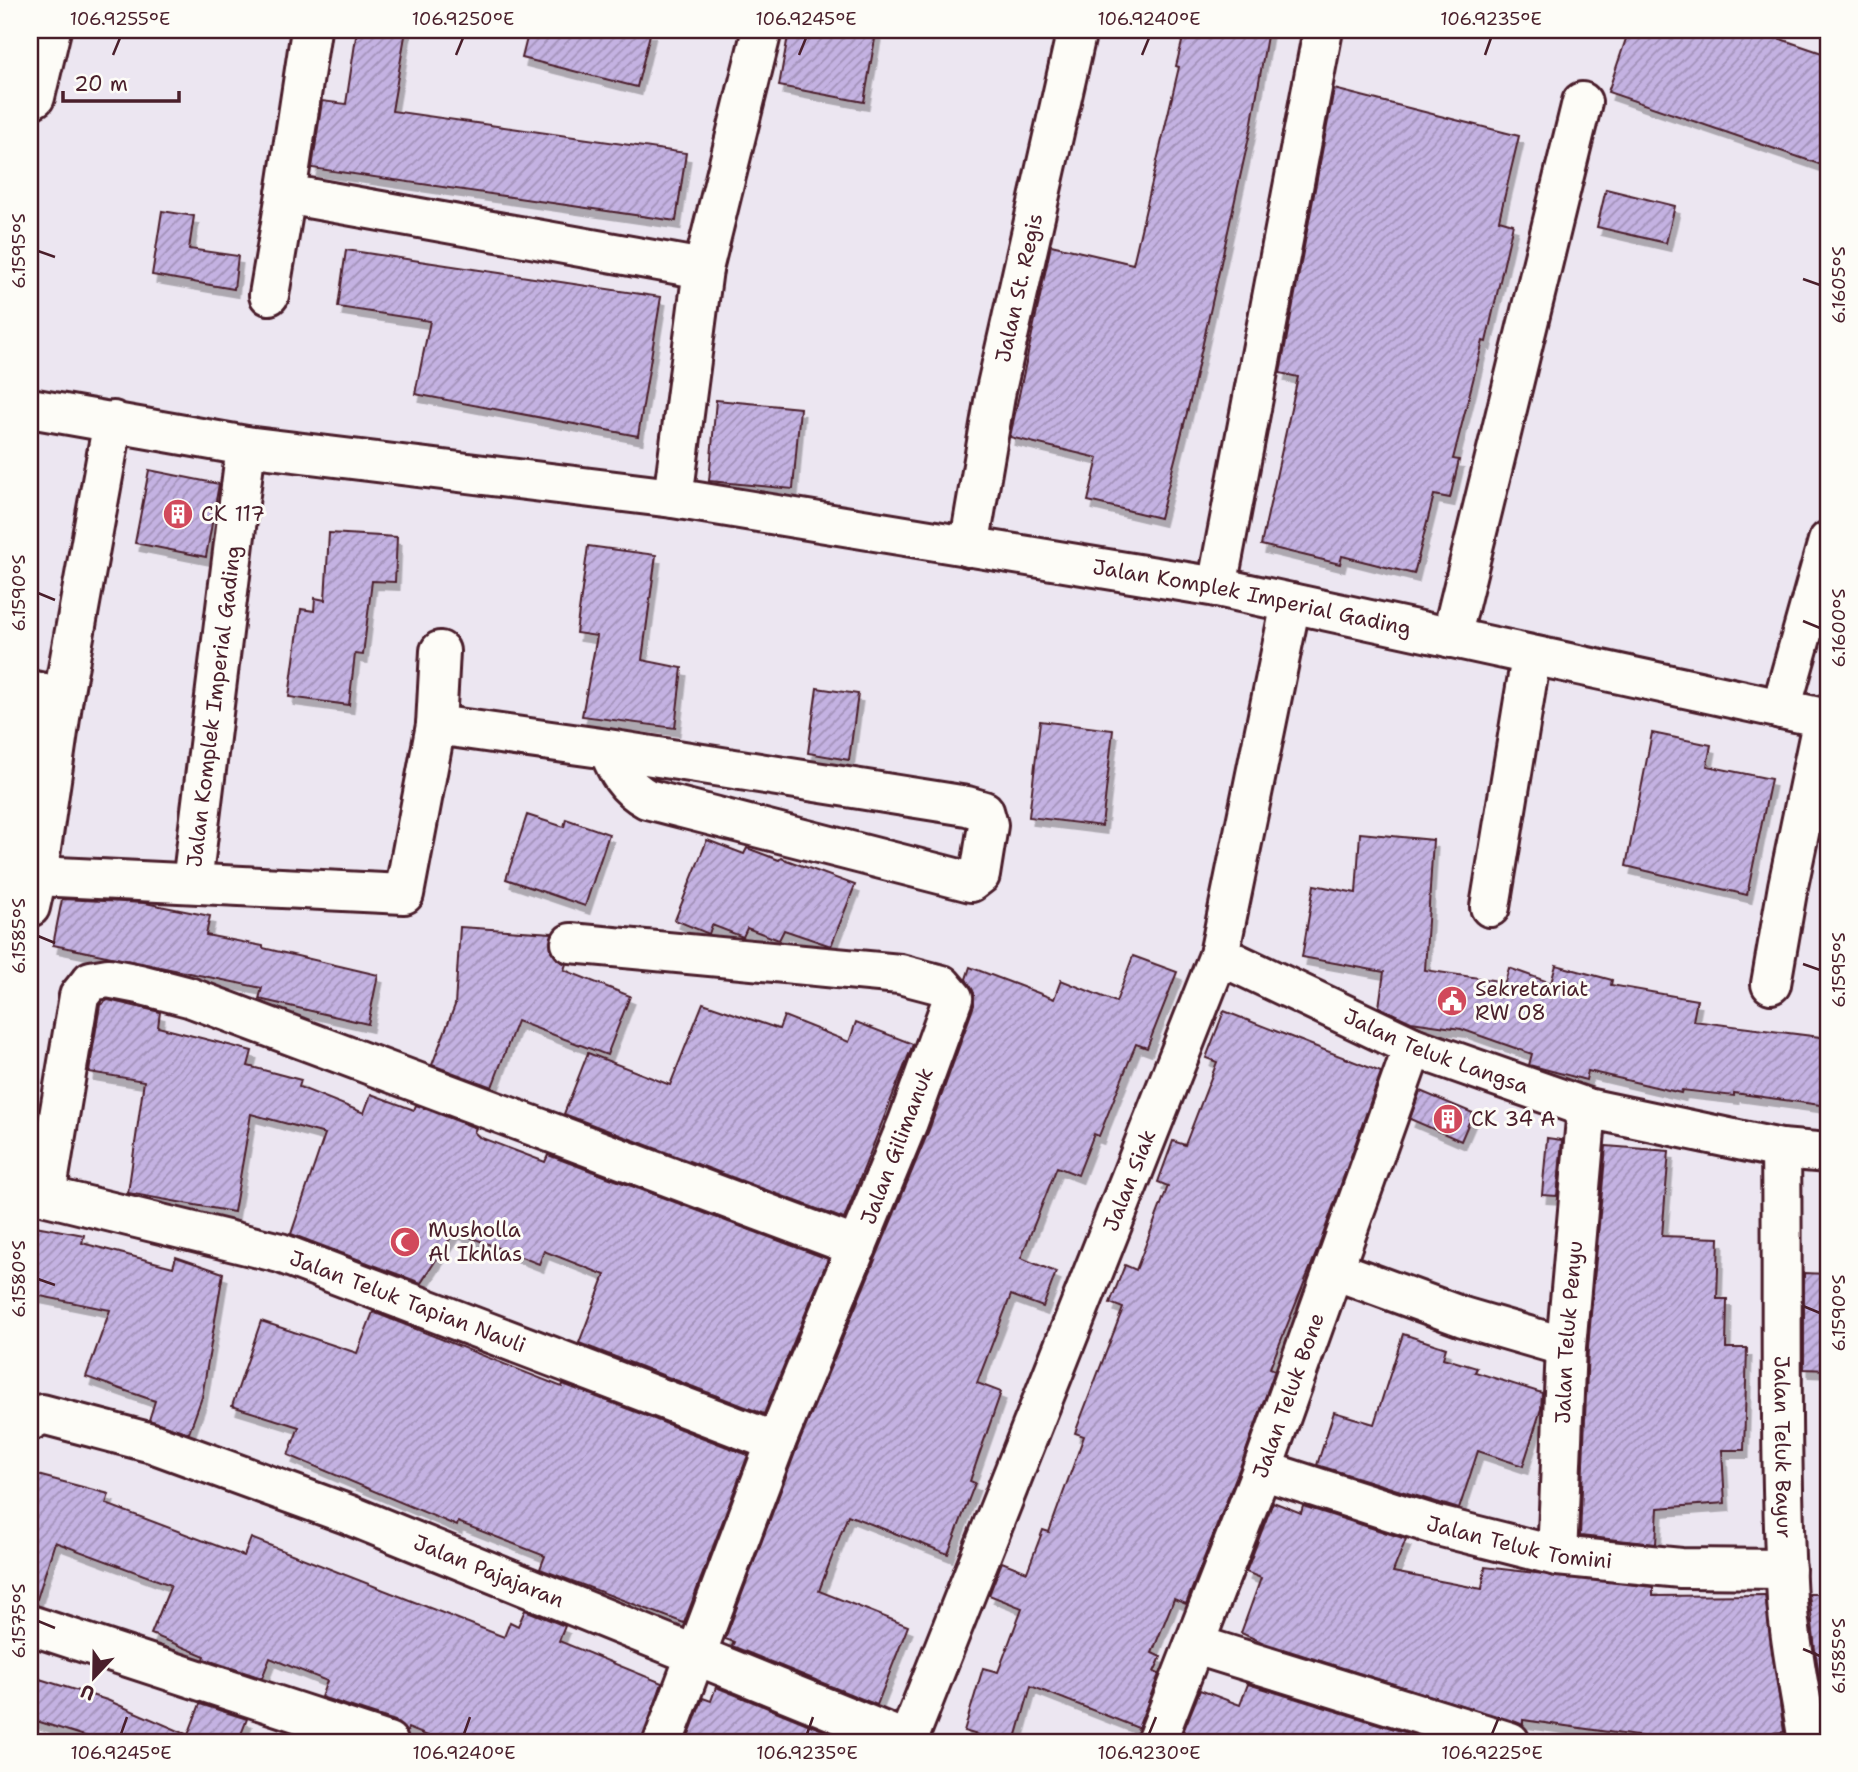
<svg xmlns="http://www.w3.org/2000/svg" width="1858" height="1772" viewBox="0 0 1858 1772" font-family="'Shantell Sans',sans-serif">
<style>
.building{fill:url(#building-hatch);stroke:#4a1f2b;stroke-width:2;filter:url(#shadow)}
.lines{fill:none;stroke-linecap:round;stroke-linejoin:round}
.street-casing{stroke:#4a1f2b;stroke-width:44}
.street{stroke:#fdfcf7;stroke-width:38}
.ticks{fill:none;stroke:#4a1f2b;stroke-width:2.5}
.labels{text-anchor:middle;dominant-baseline:central;stroke-width:6;stroke-linejoin:round;paint-order:stroke}
.street-label{font-size:21px;fill:#4a1f2b;stroke:#fdfcf7}
.poi-label{font-size:21px;fill:#4a1f2b;stroke:#fdfcf7;text-anchor:start}
.neatline{fill:none;stroke:#4a1f2b;stroke-width:2.5}
.ticks-label{font-size:18px;text-anchor:middle;fill:#4a1f2b}
</style>
<defs>
<pattern id="building-hatch" width="6" height="6" patternUnits="userSpaceOnUse" patternTransform="scale(1.75)"><rect width="6" height="6" fill="#c4b2e2"/><path d="M-1 1l2-2M0 6l6-6M5 7l2-2" fill="none" stroke="#a190b7"/></pattern>
<filter id="shadow"><feDropShadow dx="4.5" dy="8" stdDeviation="0" flood-color="#0004"/></filter>
</defs>
<rect width="100%" height="100%" fill="#ece6f1"/>
<filter id="ink" filterUnits="userSpaceOnUse"><feTurbulence type="fractalNoise" baseFrequency=".0143" numOctaves="2"/><feDisplacementMap in="SourceGraphic" scale="14" xChannelSelector="R" yChannelSelector="G"/><feConvolveMatrix kernelMatrix="1 2 1 2 8 2 1 2 1" color-interpolation-filters="sRGB"/></filter>
<g filter="url(#ink)">
<!-- building -->
<g class="building">
<path d="M357 30H406L392 111 686 153 676 221 312 168 322 101 346 104Z"/>
<path d="M529 30H651L637 87 522 58Z"/>
<path d="M789 30H858L876 33 864 102 779 86Z"/>
<path d="M1185 30H1268L1251 128 1191 397 1160 518 1088 501 1098 458 1010 437 1051 245 1133 264 1179 67 1176 66Z"/>
<path d="M1629 30H1754L1828 55V167L1608 92Z"/>
<path d="M1334 89 1519 136 1499 220 1513 224 1486 342 1483 341 1453 459 1459 460 1450 498 1434 495 1414 574 1342 556 1340 564 1261 545 1298 377 1280 373Z"/>
<path d="M1606 189 1675 206 1666 243 1597 227Z"/>
<path d="M162 211 194 216 189 249 238 256 234 289 152 275Z"/>
<path d="M346 250 661 297 638 436 415 394 430 321 338 307Z"/>
<path d="M716 400 800 408 793 489 709 481Z"/>
<path d="M149 470 219 484 206 557 135 543Z"/>
<path d="M329 533 397 537 395 582 372 581 363 655 355 654 349 705 289 697 301 609 314 611 315 598 325 600Z"/>
<path d="M588 546 656 555 642 660 682 668 675 728 582 716 597 636 576 633Z"/>
<path d="M817 688 858 694 849 760 808 753Z"/>
<path d="M1040 721 1113 730 1102 826 1029 817Z"/>
<path d="M1652 733 1711 745 1707 766 1771 779 1747 895 1626 866Z"/>
<path d="M527 815 564 827 566 819 609 834 585 906 506 879Z"/>
<path d="M1360 833 1433 840 1425 970 1505 982 1509 968 1551 983 1556 965 1612 980 1611 985 1697 1000 1693 1021 1828 1038V1106L1734 1093V1096L1682 1090 1681 1093 1588 1071 1586 1080 1529 1065 1532 1054 1461 1029 1411 1022 1379 1007 1384 972 1302 957 1314 885 1356 893Z"/>
<path d="M707 840 744 854 747 848 779 860 781 858 855 885 831 946 784 930 779 940 747 928 743 937 712 925 709 934 675 920Z"/>
<path d="M62 899 145 903 210 916 206 935 263 946V948L378 975 368 1024 259 999 262 988 53 945Z"/>
<path d="M460 927 552 933 551 951 558 960 566 964 564 970 630 996 607 1055 517 1021 492 1087 432 1065 455 1005Z"/>
<path d="M1133 956 1177 972 1147 1048 1136 1044 1099 1136 1094 1134 1078 1175 1057 1167 1021 1258 1056 1272 1043 1307 1011 1295 977 1383 1001 1392 970 1481 975 1483 948 1554 848 1515 819 1591 908 1626 877 1705 732 1646 734 1642 725 1639 796 1450 929 1130 974 1005V993L966 979 970 967 1054 999 1061 980 1116 1002Z"/>
<path d="M108 1000 160 1012 158 1027 252 1051 248 1066 301 1080 299 1087 364 1113 371 1094 414 1110 416 1105 476 1128 474 1132 479 1137 545 1162 548 1155 828 1259 764 1414 579 1343 605 1275 544 1251 539 1264 455 1231 421 1283 291 1234 325 1134 251 1114 234 1212 128 1193 144 1081 89 1072 100 1005Z"/>
<path d="M703 1003 779 1029 784 1016 849 1042 856 1022 913 1044 844 1219 564 1114 588 1053 670 1085Z"/>
<path d="M1224 1011 1381 1072 1319 1246 1270 1368 1275 1370 1242 1462 1186 1604 1174 1599 1152 1653 1161 1657 1154 1672 1159 1674 1138 1728 1031 1686 1015 1742H1002L964 1731 983 1668 998 1672 1022 1608 989 1595 1002 1562 1027 1572 1043 1530 1049 1532 1084 1436 1075 1433 1123 1308 1110 1303 1125 1265 1136 1270 1168 1186 1158 1182 1173 1141 1185 1145 1217 1062 1206 1058Z"/>
<path d="M1420 1091 1473 1113 1461 1141 1410 1119Z"/>
<path d="M1547 1138 1562 1140 1557 1196 1542 1195Z"/>
<path d="M1606 1146 1669 1151 1662 1236 1719 1238 1717 1299H1727L1726 1348H1747L1744 1450H1722L1725 1503 1658 1508 1656 1544 1580 1536 1588 1348Z"/>
<path d="M30 1225 84 1235 82 1243 173 1267 176 1257 223 1273 202 1397 189 1433 149 1420 155 1401 86 1377 110 1310 30 1294Z"/>
<path d="M1804 1273 1828 1274V1370L1804 1369Z"/>
<path d="M373 1312 562 1387 563 1384 748 1455 684 1623 540 1569 545 1556 458 1522 457 1526 288 1455 299 1427 232 1406 261 1321 357 1353Z"/>
<path d="M1403 1334 1446 1348 1443 1358 1477 1368 1475 1372 1542 1393 1541 1409 1523 1466 1478 1451 1459 1509 1317 1465 1334 1412 1374 1424Z"/>
<path d="M30 1473 109 1494 106 1504 244 1556 251 1538 504 1637 510 1622 518 1626 525 1610 565 1626 559 1641 662 1683 642 1742H443L408 1728 407 1733 395 1721 321 1697 327 1681 270 1658 262 1678 204 1659 205 1656 151 1634 171 1585 55 1542 37 1599 30 1598Z"/>
<path d="M1273 1502 1301 1513 1303 1506 1406 1539 1393 1572 1482 1589 1485 1567 1653 1587V1596L1765 1595 1784 1732 1679 1742 1523 1720V1725L1264 1643 1241 1633 1261 1578 1246 1572Z"/>
<path d="M1809 1594H1828V1726L1815 1650Z"/>
<path d="M30 1676 107 1700 188 1735 200 1704 247 1719 238 1742H104L30 1719Z"/>
<path d="M1248 1684 1437 1742H1179L1200 1690 1240 1705Z"/>
<path d="M716 1687 852 1742H686L703 1698 711 1701Z"/>
</g>
<g class="lines">
<!-- street casing -->
<g class="street-casing">
<g id="street">
<path d="M311 30 286 194 703 269"/>
<path d="M30 100 35 97 51 30"/>
<path d="M269 295 286 194"/>
<path id="s1" d="M30 408 246 446 673 498 1217 587 1828 719"/>
<path d="M673 498 703 269 762 30"/>
<path id="s2" d="M969 547 996 390 1077 30"/>
<path d="M1217 587 1323 30"/>
<path d="M1451 638 1582 102"/>
<path d="M30 690 63 697"/>
<path d="M1781 709 1828 541"/>
<path d="M436 725 608 749 967 806 984 811 988 825 980 875 971 882 647 799C625 787 617 771 608 749"/>
<path d="M37 876 404 894 436 725 440 651"/>
<path id="s3" d="M192 883 246 446"/>
<path d="M30 907 37 876 63 697 113 421"/>
<path d="M1490 907 1531 657"/>
<path d="M571 943 900 974 942 985 953 998 908 1122 776 1442 663 1742"/>
<path id="s4" d="M1219 955 1413 1047 1587 1108 1781 1149 1828 1153"/>
<path d="M1771 984 1788 886 1823 718"/>
<path id="s5" d="M1781 1149C1783 1299 1779 1450 1787 1600 1790 1647 1801 1695 1808 1742"/>
<path id="s6" d="M30 1192 280 1253 776 1442"/>
<path d="M46 1195 79 996 91 981 108 978 139 984 189 997 857 1247"/>
<path d="M1334 1270 1463 1317 1566 1347"/>
<path id="s7" d="M30 1421 42 1414 152 1443 347 1514 910 1742"/>
<path id="s8" d="M1262 1470 1438 1526 1557 1556 1681 1568 1786 1569"/>
<path id="s9" d="M1557 1556 1566 1347 1587 1108"/>
<path d="M30 1625 388 1742"/>
<path d="M1196 1645 1510 1742"/>
<path id="s10" d="M907 1742 1219 955 1291 603"/>
<path id="s11" d="M1156 1742 1262 1470 1413 1047"/>
</g>
</g>
<!-- street -->
<use href="#street" class="street"/>
</g>
</g>
<!-- ticks -->
<path class="ticks" d="M113 55 120 38M456 55 463 38M799 55 806 38M1142 55 1149 38M1485 55 1491 38M38 251 55 257M1803 279 1820 285M38 593 55 600M1803 621 1820 628M38 936 55 943M1803 964 1820 970M38 1279 55 1285M1803 1306 1820 1313M38 1621 55 1628M1803 1649 1820 1656M121 1734 127 1717M464 1734 470 1717M807 1734 813 1717M1149 1734 1156 1717M1492 1734 1499 1717"/>
<!-- icons -->
<defs>
<g id="building-disc" transform="scale(1.575)"><circle r="9.5" fill="#d1495b" stroke="#fdfcf7"/><path d="M-4-6H4V6H1V3H-1V6H-4ZM-2.5-4.3h1.7v1.8h-1.7ZM.8-4.3h1.7v1.8H.8ZM-2.5-1h1.7V.8h-1.7ZM.8-1h1.7V.8H.8Z" fill="#fff"/></g>
<g id="civic-disc" transform="scale(1.575)"><circle r="9.5" fill="#d1495b" stroke="#fdfcf7"/><path d="M-.6-6.5H3V-4.5H.6V-3L4-1V1h2V6H-6V1h2V-1L-.6-3ZM-1.2 2.5V6h2.4V2.5Z" fill="#fff"/></g>
<g id="mosque-disc" transform="scale(1.575)"><circle r="9.5" fill="#d1495b" stroke="#fdfcf7"/><path d="M3.5-4.9A6 6 0 1 0 3.5 4.9A5 5 0 1 1 3.5-4.9Z" fill="#fff"/></g>
</defs>
<g fill-rule="evenodd">
<use href="#building-disc" x="178" y="514"/>
<use href="#civic-disc" x="1452" y="1001"/>
<use href="#building-disc" x="1448" y="1119"/>
<use href="#mosque-disc" x="405" y="1242"/>
</g>
<g class="labels">
<!-- street labels -->
<g class="street-label">
<text stroke="none"><textPath href="#s2" startOffset="264">Jalan St. Regis</textPath></text>
<text stroke="none"><textPath href="#s1" startOffset="1237">Jalan Komplek Imperial Gading</textPath></text>
<text stroke="none"><textPath href="#s3" startOffset="178">Jalan Komplek Imperial Gading</textPath></text>
<text stroke="none"><textPath href="#s4" startOffset="238">Jalan Teluk Langsa</textPath></text>
<text transform="translate(897 1146) rotate(-69)">Jalan Gilimanuk</text>
<text stroke="none"><textPath href="#s10" startOffset="604">Jalan Siak</textPath></text>
<text stroke="none"><textPath href="#s6" startOffset="394">Jalan Teluk Tapian Nauli</textPath></text>
<text stroke="none"><textPath href="#s9" startOffset="224">Jalan Teluk Penyu</textPath></text>
<text stroke="none"><textPath href="#s11" startOffset="371">Jalan Teluk Bone</textPath></text>
<text stroke="none"><textPath href="#s5" startOffset="298">Jalan Teluk Bayur</textPath></text>
<text stroke="none"><textPath href="#s8" startOffset="268">Jalan Teluk Tomini</textPath></text>
<text stroke="none"><textPath href="#s7" startOffset="488">Jalan Pajajaran</textPath></text>
</g>
<!-- poi labels -->
<g class="poi-label">
<text x="201" y="514">CK 117</text>
<text x="1475" y="989">Sekretariat<tspan x="1475" dy="24">RW 08</tspan></text>
<text x="1471" y="1119">CK 34 A</text>
<text x="428" y="1230">Musholla<tspan x="428" dy="24">Al Ikhlas</tspan></text>
</g>
</g>
<!-- margin -->
<rect width="1858" height="1772" fill="none" stroke="#fdfcf7" stroke-width="77"/>
<!-- north arrow -->
<g transform="translate(94 1677) rotate(202)" stroke="#fdfcf7" stroke-width="5" paint-order="stroke">
<path d="M0-5L12 26L0 18L-12 26Z" fill="#4a1f2b"/>
<text y="-10" font-size="19" font-weight="bold" text-anchor="middle" fill="#4a1f2b">U</text>
</g>
<!-- scale -->
<path d="M63 91v10h116v-10" fill="none" stroke="#4a1f2b" stroke-width="3.5"/>
<text x="74" y="91" font-size="21" fill="#4a1f2b" stroke="#fdfcf7" stroke-width="5" paint-order="stroke">20 m</text>
<rect x="38" y="38" width="1782" height="1696" class="neatline"/>
<g class="ticks-label">
<text x="120" y="25">106.9255°E</text>
<text x="463" y="25">106.9250°E</text>
<text x="806" y="25">106.9245°E</text>
<text x="1149" y="25">106.9240°E</text>
<text x="1491" y="25">106.9235°E</text>
<text transform="translate(19 251) rotate(-90)" y="6">6.1595°S</text>
<text transform="translate(1839 285) rotate(-90)" y="6">6.1605°S</text>
<text transform="translate(19 593) rotate(-90)" y="6">6.1590°S</text>
<text transform="translate(1839 628) rotate(-90)" y="6">6.1600°S</text>
<text transform="translate(19 936) rotate(-90)" y="6">6.1585°S</text>
<text transform="translate(1839 970) rotate(-90)" y="6">6.1595°S</text>
<text transform="translate(19 1279) rotate(-90)" y="6">6.1580°S</text>
<text transform="translate(1839 1313) rotate(-90)" y="6">6.1590°S</text>
<text transform="translate(19 1621) rotate(-90)" y="6">6.1575°S</text>
<text transform="translate(1839 1656) rotate(-90)" y="6">6.1585°S</text>
<text x="121" y="1759">106.9245°E</text>
<text x="464" y="1759">106.9240°E</text>
<text x="807" y="1759">106.9235°E</text>
<text x="1149" y="1759">106.9230°E</text>
<text x="1492" y="1759">106.9225°E</text>
</g>
</svg>
